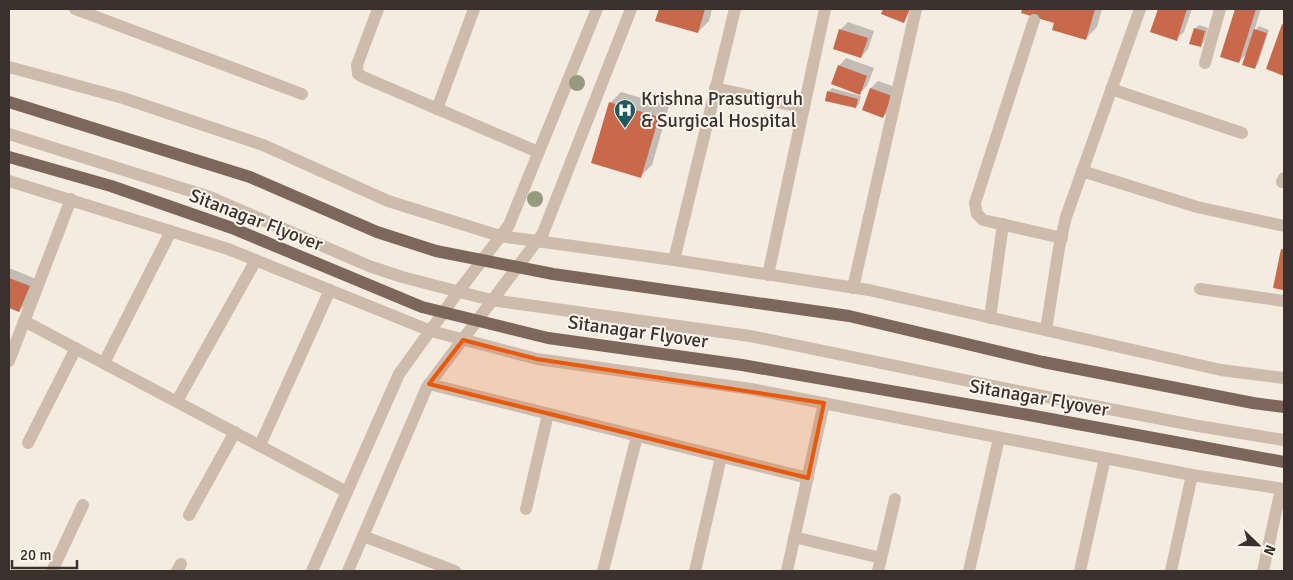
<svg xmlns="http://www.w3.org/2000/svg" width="1293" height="580" viewBox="0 0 1293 580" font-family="Signika,sans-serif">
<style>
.shadow{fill:#0003}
.building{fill:#c8694b}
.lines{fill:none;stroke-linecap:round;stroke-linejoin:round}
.minor{stroke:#cdbbac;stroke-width:12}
.major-bridge{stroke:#7d675c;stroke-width:12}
.tree{fill:#969b7f}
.marked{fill:#e8590c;fill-opacity:0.2;stroke:#e8590c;stroke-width:4;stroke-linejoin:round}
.labels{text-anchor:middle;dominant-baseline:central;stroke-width:4;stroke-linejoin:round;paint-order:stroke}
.poi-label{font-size:19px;fill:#3b302b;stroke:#fbf5ee;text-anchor:start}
.street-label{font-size:19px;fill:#3b302b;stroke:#fbf5ee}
</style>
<rect width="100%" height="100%" fill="#f4ebe1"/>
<!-- shadow -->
<g class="shadow">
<path d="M660 9H712L709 21 698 32 657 20Z"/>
<path d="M1024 9H1102L1097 27 1086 38 1056 22 1023 12Z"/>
<path d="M1159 9H1192L1184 32 1176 39 1152 31Z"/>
<path d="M1237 9H1261L1254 31 1259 26 1269 30 1258 64 1254 67 1247 53 1239 62 1222 56Z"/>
<path d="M848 22 874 31 868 49 861 57 840 30Z"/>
<path d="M1284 23V74L1267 68Z"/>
<path d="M1199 25 1208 28 1204 42 1200 46 1195 29Z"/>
<path d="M846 58 874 68 867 86 860 93 839 66Z"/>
<path d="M878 81 898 88 891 109 883 117 863 109 871 88Z"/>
<path d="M832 88 861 96 859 104 856 107 828 92Z"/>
<path d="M621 92 669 106 652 165 641 176 610 103Z"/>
<path d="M1284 247V287L1283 289 1282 250Z"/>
<path d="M9 268 36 279 27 303 19 311 9 307Z"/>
</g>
<!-- building -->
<g class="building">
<path d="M659 9H705L698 33 655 21Z"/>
<path d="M883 9H910L904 23 881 14Z"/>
<path d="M1022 9H1095L1086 40 1052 30 1054 23 1021 13Z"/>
<path d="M1158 9H1187L1177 41 1150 32Z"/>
<path d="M1235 9H1256L1239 63 1220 57Z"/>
<path d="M1282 24 1284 25V76L1266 69Z"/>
<path d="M1194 28 1205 31 1201 47 1189 44Z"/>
<path d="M839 29 868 38 861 58 833 49Z"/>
<path d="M1254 29 1267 33 1255 69 1242 65Z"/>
<path d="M838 65 867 76 860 95 831 84Z"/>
<path d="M870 88 892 96 883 118 862 110Z"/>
<path d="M827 91 858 99 856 108 825 101Z"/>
<path d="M609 102 659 117 641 178 591 163Z"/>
<path d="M1281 249 1284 250 1283 290 1273 288Z"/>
<path d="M9 278 30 286 19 312 9 308Z"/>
</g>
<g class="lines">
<!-- minor -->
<g class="minor">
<path d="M75 9 302 94"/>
<path d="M378 9 357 65 358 74 363 77 538 152"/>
<path d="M1034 20 975 203 977 214 983 220 1062 238"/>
<path d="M1205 63 1220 9"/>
<path d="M9 67 123 98 263 145 388 201 500 236 674 260 869 290 1221 370 1284 378"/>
<path d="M715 88 804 108"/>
<path d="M1111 89 1242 133"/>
<path d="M437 109 474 9"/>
<path d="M9 134 210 197 369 266 402 277 491 300 750 336 1042 396 1198 426 1284 440"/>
<path d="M1082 171 1197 207 1284 226"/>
<path d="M9 181 228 249 431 331 537 359 751 389 1192 475 1284 489"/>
<path d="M1282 182 1284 178"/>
<path d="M674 260 735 9"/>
<path d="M768 275 825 9"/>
<path d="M853 288 916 9"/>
<path d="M1200 289 1284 301"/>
<path d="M990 318 1003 224"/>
<path d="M24 321 347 492"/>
<path d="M1046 330 1059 248 1066 217 1140 9"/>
<path d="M9 361 71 199"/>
<path d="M104 363 171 231"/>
<path d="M429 384 808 478"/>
<path d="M177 401 256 260"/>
<path d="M28 443 76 348"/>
<path d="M260 445 330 290"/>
<path d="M526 509 548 414"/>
<path d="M189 515 235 432"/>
<path d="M363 536 455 571"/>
<path d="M794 537 881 558"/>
<path d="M52 571 83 505"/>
<path d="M177 571 181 564"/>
<path d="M312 571 399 374 458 292 509 225 597 9"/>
<path d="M348 571 427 387 543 233 631 9"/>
<path d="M603 571 637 436"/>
<path d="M695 571 721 457"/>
<path d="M787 571 824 403"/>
<path d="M878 571 895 499"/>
<path d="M969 571 999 438"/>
<path d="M1080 571 1105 458"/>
<path d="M1171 571 1192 475"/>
<path d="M1263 571 1281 489"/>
</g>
<!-- major-bridge -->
<g class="major-bridge">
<path d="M9 102 250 177 377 232 436 251 553 274 849 316 1043 362 1253 403 1284 407"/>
<path d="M9 157 111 186 232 228 422 307 548 338 742 365 1029 415 1284 462"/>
</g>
</g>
<!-- trees -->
<g class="tree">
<circle cx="577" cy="83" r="8"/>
<circle cx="535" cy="199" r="8"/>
</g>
<!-- marked area -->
<path class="marked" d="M463 340 537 359 824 403 808 478 429 384Z"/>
<!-- icons -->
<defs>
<g id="hospital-pin" transform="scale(1.125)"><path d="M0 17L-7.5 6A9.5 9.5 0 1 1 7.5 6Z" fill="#1f5a5e" stroke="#fbf5ee"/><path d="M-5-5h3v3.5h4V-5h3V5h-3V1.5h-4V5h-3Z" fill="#fff"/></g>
</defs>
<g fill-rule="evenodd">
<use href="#hospital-pin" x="625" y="110"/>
</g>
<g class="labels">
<!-- poi labels -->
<g class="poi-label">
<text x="641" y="99">Krishna Prasutigruh<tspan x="641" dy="22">&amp; Surgical Hospital</tspan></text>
</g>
<!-- street labels -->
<g class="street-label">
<text transform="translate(256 220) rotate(21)">Sitanagar Flyover</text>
<text transform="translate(638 332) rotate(8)">Sitanagar Flyover</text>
<text transform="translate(1039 398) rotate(10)">Sitanagar Flyover</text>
</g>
</g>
<!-- border -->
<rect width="1293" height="580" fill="none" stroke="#3b302b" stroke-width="20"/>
<!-- north arrow -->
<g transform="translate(1258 545) rotate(113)" stroke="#fbf5ee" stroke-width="4" paint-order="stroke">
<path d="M0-4L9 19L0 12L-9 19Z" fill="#3b302b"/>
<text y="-8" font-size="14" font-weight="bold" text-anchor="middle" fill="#3b302b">N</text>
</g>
<!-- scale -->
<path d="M12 560v8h65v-8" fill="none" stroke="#3b302b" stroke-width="2.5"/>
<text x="20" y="560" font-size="15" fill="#3b302b" stroke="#fbf5ee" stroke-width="4" paint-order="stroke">20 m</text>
</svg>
